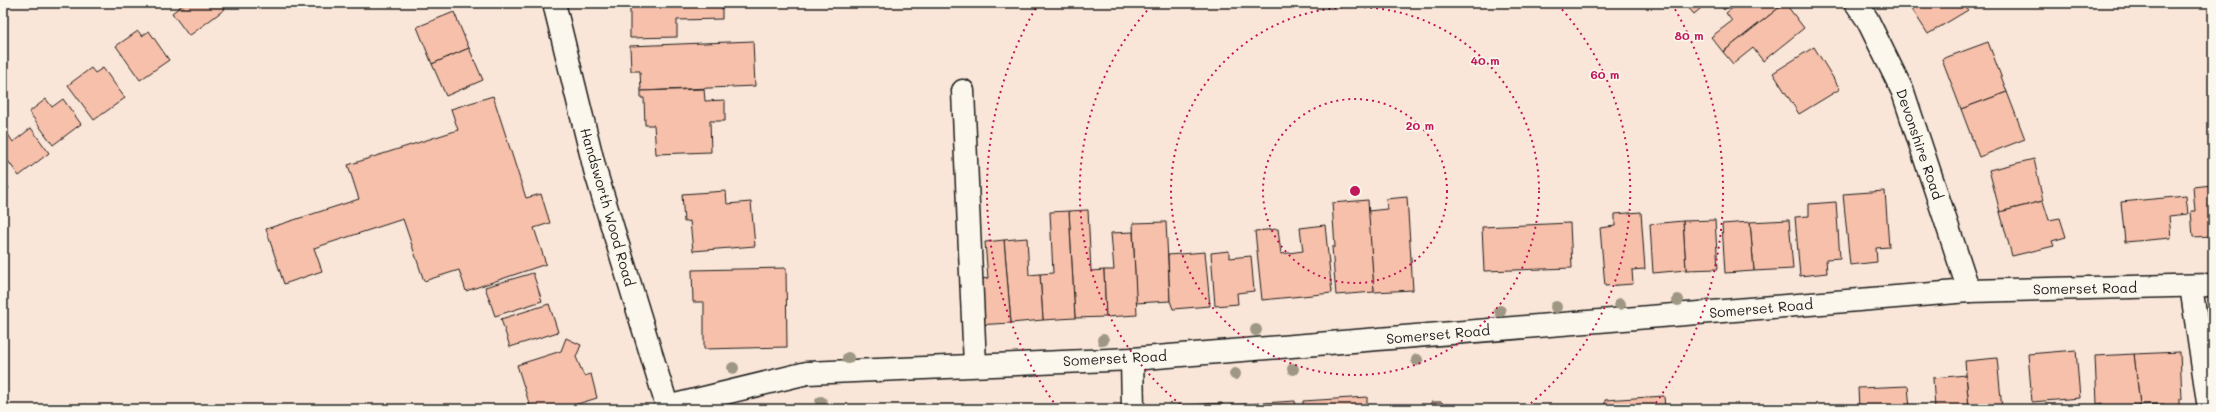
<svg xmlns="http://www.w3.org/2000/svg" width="2216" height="412" viewBox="0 0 2216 412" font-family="Mali,sans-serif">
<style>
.building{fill:#f7c0aa;stroke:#1c1c1c}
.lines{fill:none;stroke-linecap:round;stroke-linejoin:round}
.minor-casing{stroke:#1c1c1c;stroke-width:25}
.major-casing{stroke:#1c1c1c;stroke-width:25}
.minor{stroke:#fbf7ec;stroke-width:22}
.major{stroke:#fbf7ec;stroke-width:22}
.tree{fill:#9e9784}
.ring{fill:none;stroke:#c2185b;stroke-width:2;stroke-dasharray:2 4}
.labels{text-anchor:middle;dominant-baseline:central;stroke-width:3.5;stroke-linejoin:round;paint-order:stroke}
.street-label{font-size:14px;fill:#1c1c1c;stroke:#fbf7ec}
.centre{fill:#c2185b;stroke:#fbf7ec;stroke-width:2}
.ring-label{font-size:12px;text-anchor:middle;font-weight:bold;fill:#c2185b;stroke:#fbf7ec;stroke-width:3.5;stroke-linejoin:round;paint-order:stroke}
</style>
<rect width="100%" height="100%" fill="#fae6d8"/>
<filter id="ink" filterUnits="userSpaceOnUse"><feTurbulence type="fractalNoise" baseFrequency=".025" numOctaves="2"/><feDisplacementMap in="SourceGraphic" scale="8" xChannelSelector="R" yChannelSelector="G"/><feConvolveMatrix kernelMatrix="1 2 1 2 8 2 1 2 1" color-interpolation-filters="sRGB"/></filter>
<g filter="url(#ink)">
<!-- building -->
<g class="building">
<path d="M185 3H220L225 9 189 36 172 13Z"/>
<path d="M630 3H722V19L677 20V37L630 38Z"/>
<path d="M1684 3H1707L1694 14Z"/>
<path d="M1718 3H1732L1724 10Z"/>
<path d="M1739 3H1785L1723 52 1711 37 1732 21 1726 13Z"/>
<path d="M1785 3 1804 28 1763 61 1753 48 1733 64 1723 52Z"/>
<path d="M1908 3H1964L1968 10 1928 34Z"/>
<path d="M454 12 469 48 432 64 417 27Z"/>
<path d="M138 31 142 36 149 31 169 60 140 80 116 46Z"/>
<path d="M753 41 755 86 641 91 640 71H631L630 46Z"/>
<path d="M1988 42 2007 92 1961 109 1942 59Z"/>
<path d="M1814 47 1840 89 1799 114 1773 73Z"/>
<path d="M469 48 483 80 446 96 432 64Z"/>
<path d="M91 68 95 73 103 68 125 98 94 120 68 85Z"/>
<path d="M704 89 705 101 725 100V121H710L711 152 656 154 654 125H645L644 98H641V91Z"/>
<path d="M2007 92 2025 139 1979 157 1961 109Z"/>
<path d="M493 96 526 198 541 194 550 223 534 228 546 264 466 291 459 270 424 281 403 219 314 248 322 271 284 284 266 229 359 199 348 165 458 130 451 109Z"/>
<path d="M46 99 52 107 63 99 81 124 53 145 29 112Z"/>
<path d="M31 128 49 153 19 176 3 154V136L7 133 13 142Z"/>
<path d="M2034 159 2043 201 2000 212 1989 170Z"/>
<path d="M3 181 9 188 3 193Z"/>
<path d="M2212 185 2213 236 2193 237 2191 211H2195L2193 187Z"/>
<path d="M726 191 727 204 751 202 755 246 693 251 690 221 684 222 682 194Z"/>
<path d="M1885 191 1889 247 1876 248 1877 262 1850 265 1843 194Z"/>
<path d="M2186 196 2188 214 2169 216 2171 238 2125 242 2121 202Z"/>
<path d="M1407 197 1413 290 1374 292 1368 211 1387 209 1386 199Z"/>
<path d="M1368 200 1374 292 1336 295 1332 247H1335L1332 203Z"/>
<path d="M2043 201 2049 220 2060 218 2066 237 2052 241 2054 246 2012 256 2000 212Z"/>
<path d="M1836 202 1840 258 1826 259 1827 273 1800 276 1795 217 1809 216V204Z"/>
<path d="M1088 210 1091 271 1104 270 1106 317 1075 318 1069 211Z"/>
<path d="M1069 211 1075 318 1043 320 1040 274 1053 273 1050 212Z"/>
<path d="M1641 212 1645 269 1632 270 1633 284 1605 286 1600 228 1615 226V214Z"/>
<path d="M1715 220 1718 269 1686 270 1683 221Z"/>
<path d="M1789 220 1793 269 1754 271 1750 222Z"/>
<path d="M1683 221 1686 270 1653 273 1650 224Z"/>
<path d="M1166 222 1170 301 1136 303 1133 223Z"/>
<path d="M1750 222 1754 271 1725 273 1722 224Z"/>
<path d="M1570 223 1572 268 1484 271 1482 227Z"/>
<path d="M1325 225 1332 293 1262 300 1255 231 1278 229 1281 254 1303 251 1300 228Z"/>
<path d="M1133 232 1137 315 1106 317 1104 270H1114L1111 233Z"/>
<path d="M1027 238 1029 275 1040 274 1043 320 1011 323 1004 240Z"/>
<path d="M1004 240 1011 323 976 325 973 280 988 278 985 242Z"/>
<path d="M1229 251V258L1251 256 1254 291 1237 293 1238 304 1215 306 1211 253Z"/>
<path d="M1205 252 1210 306 1173 309 1170 301 1168 255Z"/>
<path d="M786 268 787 347 704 349V302H693L692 270Z"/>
<path d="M533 273 542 301 495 316 485 287Z"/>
<path d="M549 304 558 332 510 347 501 319Z"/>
<path d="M566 338 581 345 576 357 584 376 591 374 597 398 561 409H531L517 365 561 351Z"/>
<path d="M2076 350 2080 398 2032 402 2028 354Z"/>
<path d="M2180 352 2182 399H2179V409H2164V404L2140 405 2134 354Z"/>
<path d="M2134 354 2140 405 2118 406V409H2102V403L2097 404 2095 356Z"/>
<path d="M1997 358 2002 409H1969L1965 361Z"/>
<path d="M1966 375 1969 409H1935L1933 378Z"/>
<path d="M1908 386 1910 409H1839L1859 408 1858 388Z"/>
<path d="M1664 396 1665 409H1605V400Z"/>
<path d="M1367 397V409H1303V401Z"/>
<path d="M1295 401 1296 409H1231V405Z"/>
<path d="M1431 402H1442V409H1387L1431 407Z"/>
<path d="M1222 403V409H1157V407Z"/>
</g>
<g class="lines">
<!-- minor casing -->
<g class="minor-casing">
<g id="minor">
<path d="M1856 3 1867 19 1903 92 1969 291"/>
<path d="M963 91 975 365"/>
<path d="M2191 286 2209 409"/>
<path d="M1132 359 1133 409"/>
<path d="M667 407 807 373 1132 359 1969 291 2213 285"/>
</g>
</g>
<!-- major casing -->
<g class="major-casing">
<path id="major" d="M554 3 595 170 668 409"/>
</g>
<!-- minor -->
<use href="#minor" class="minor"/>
<!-- major -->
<use href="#major" class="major"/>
</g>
<!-- trees -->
<g class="tree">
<circle cx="1678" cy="300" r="6"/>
<circle cx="1620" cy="304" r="6"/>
<circle cx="1556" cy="307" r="6"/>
<circle cx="1500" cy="311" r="6"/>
<circle cx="1256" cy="330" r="6"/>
<circle cx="1103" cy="340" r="6"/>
<circle cx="848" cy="358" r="6"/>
<circle cx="1417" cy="360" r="6"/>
<circle cx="733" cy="368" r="6"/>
<circle cx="1293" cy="369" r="6"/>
<circle cx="1235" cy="374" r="6"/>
<circle cx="821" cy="402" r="6"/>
</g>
</g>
<!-- distance rings -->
<g class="ring">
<circle cx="1355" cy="191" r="92"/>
<circle cx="1355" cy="191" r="184"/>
<path d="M1185 408A276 276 0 0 1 1152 5M1558 5A276 276 0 0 1 1525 408"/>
<path d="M1057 407A368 368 0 0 1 1038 4M1672 4A368 368 0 0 1 1653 407"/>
</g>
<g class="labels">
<!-- street labels -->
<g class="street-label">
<text transform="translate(1920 144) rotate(71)">Devonshire Road</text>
<text transform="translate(608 207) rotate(74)">Handsworth Wood Road</text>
<text transform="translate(2085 288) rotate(-1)">Somerset Road</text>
<text transform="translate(1761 308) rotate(-5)">Somerset Road</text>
<text transform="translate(1438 334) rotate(-5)">Somerset Road</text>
<text transform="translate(1115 358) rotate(-3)">Somerset Road</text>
</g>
</g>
<circle cx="1355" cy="191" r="6" class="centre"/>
<g class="ring-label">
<text x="1689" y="40">80 m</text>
<text x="1485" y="65">40 m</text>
<text x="1605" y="79">60 m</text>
<text x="1420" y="130">20 m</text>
</g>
<!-- margin -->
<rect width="2216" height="412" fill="none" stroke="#fbf7ec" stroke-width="16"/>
<rect x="8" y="8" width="2200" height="396" fill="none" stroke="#1c1c1c" stroke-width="1.5" filter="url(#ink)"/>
</svg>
